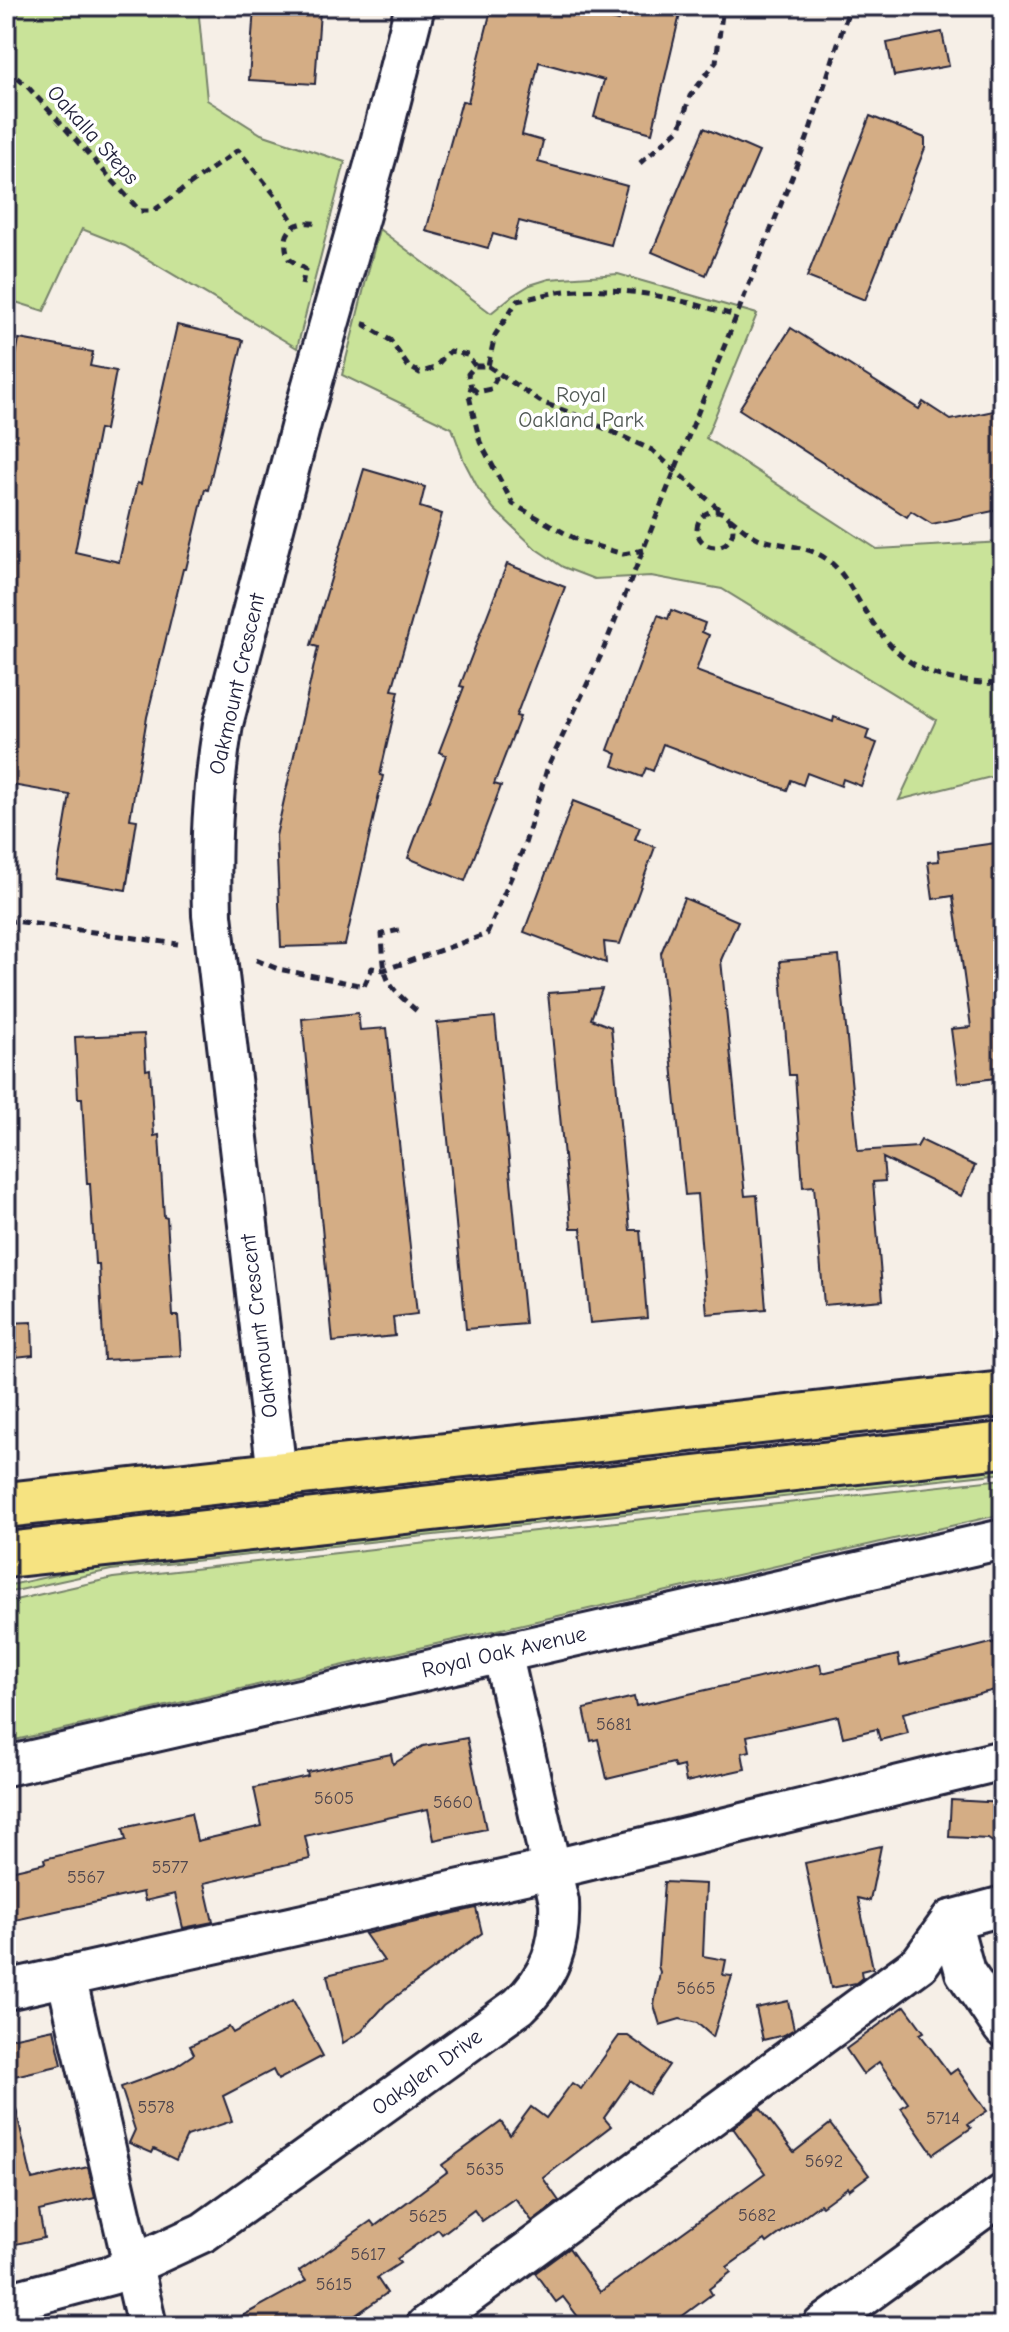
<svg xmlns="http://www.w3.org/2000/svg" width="1009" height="2332" viewBox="0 0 1009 2332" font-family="'Comic Neue',sans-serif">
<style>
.green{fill:#c9e399;stroke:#76826a;stroke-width:2}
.building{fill:#d4ad85;stroke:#22223b;stroke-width:2}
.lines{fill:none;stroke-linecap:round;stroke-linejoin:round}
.minor-casing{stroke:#22223b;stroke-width:44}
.major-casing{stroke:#22223b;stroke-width:50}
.path{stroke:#22223b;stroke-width:5;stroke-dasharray:8 6;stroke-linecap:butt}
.minor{stroke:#fff;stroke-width:38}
.major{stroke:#f6e381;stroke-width:44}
.labels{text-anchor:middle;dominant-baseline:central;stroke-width:7;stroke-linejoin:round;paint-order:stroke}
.number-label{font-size:18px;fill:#4e454e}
.street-label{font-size:22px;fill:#22223b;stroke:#fff}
.park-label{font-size:22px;fill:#545c57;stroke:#fff}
</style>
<rect width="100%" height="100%" fill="#f6efe7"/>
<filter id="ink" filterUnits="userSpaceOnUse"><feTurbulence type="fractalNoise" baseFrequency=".0125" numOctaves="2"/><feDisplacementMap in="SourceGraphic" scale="16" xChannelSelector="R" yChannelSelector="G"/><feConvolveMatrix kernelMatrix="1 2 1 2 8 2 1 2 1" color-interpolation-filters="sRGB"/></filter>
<g filter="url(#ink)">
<!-- green -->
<g class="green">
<path d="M6 6H198L207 100 261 134 345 162 297 348 125 246 82 229 44 311 6 299Z"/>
<path d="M379 229 491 313 512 296 530 285 549 279 618 274 757 314 706 438 877 549 1003 542V774L899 800 936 720 722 589 651 576 594 579 563 567 536 549 494 509 478 488 464 461 452 428 342 375Z"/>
<path d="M1003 1465V1473L111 1570 6 1593V1586L110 1563Z"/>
<path d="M1003 1479V1514C671 1589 339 1668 6 1742V1602L113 1578Z"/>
</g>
<!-- building -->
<g class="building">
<path d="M492 6H562L618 21 622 6H682L652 133 594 117 604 80 539 62 522 135 543 141 538 162 627 186 611 245 519 221 514 240 493 234 488 248 426 231 462 101 468 102Z"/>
<path d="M254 7 320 11 315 84 249 80Z"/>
<path d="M942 32 949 66 894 76 887 43Z"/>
<path d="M870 116 925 138V148L865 300 807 277Z"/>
<path d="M704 128 759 152 706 275 652 252Z"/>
<path d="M177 325 243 340 208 490 205 489 186 569H183L147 717 130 819 137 820 126 890 56 878 70 795 6 784V410L19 339 93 352 90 366 116 371 105 430 99 429 75 552 119 562 137 483 141 484Z"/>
<path d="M791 328 919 409 923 402 951 420 1003 409V509L932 524 911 511 907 517 739 409Z"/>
<path d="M364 469 425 487 420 507 442 514 392 690 399 691 380 775 383 776 345 945 281 947 276 836 318 647 311 645Z"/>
<path d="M507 564 565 587 516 716 520 717 494 784 501 786 465 881 408 858 446 755 439 752 464 687 460 686Z"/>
<path d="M671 610 705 623 702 632 709 635 696 671 833 722 834 717 869 730 866 739 877 743 861 786 843 779 841 786 807 773 803 785 791 780 787 790 663 744 653 771 646 768 642 777 613 766 617 754 608 750 658 615 668 619Z"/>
<path d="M573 801 640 827 635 839 655 847 620 944 604 942 606 963 524 932Z"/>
<path d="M1003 842V1077L958 1083 951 1029 971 1027 953 896 933 899 928 862 939 861 938 851Z"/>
<path d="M684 898 738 921 721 960 745 1196 757 1195 766 1309 707 1314 697 1194 685 1195 661 953Z"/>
<path d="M839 956 858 1151 917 1147 921 1140 975 1166 961 1196 883 1158 885 1181 873 1182 883 1300 824 1305 814 1186 803 1187 795 1075H789L780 961Z"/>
<path d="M602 989 591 1019 611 1027 630 1230H640L647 1318 590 1323 581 1228H571L548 993Z"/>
<path d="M358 1013 360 1030 387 1028 417 1314 393 1317 395 1336 333 1342 302 1019Z"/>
<path d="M495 1017 525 1324 466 1329 437 1023Z"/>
<path d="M144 1034 146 1070 150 1069 154 1136 159 1135 164 1217 167 1218 173 1316H178L181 1356 104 1360 99 1264H95L90 1184H87L82 1098H78L75 1037Z"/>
<path d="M32 1322 33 1355 6 1358V1323Z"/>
<path d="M1003 1640V1688L903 1713 908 1733 880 1740 877 1729 843 1737 838 1716 747 1736 750 1751 742 1753 745 1769 686 1782 683 1766 675 1768 673 1763 607 1779 598 1739 591 1741 584 1709 634 1697 636 1706 820 1664 822 1673 898 1655 900 1666Z"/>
<path d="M467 1738 486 1829 434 1840 428 1809 305 1836 310 1859 204 1883 213 1922 183 1928 175 1894 145 1901 143 1892 6 1922V1872L45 1863 44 1859 126 1840 123 1828 191 1813 197 1841 262 1826 254 1788 308 1776 307 1772 391 1754 393 1764 423 1746Z"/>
<path d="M951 1800 1003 1803V1849L988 1839 949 1837Z"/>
<path d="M881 1846 870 1901 858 1898 873 1968 861 1971 862 1978 856 1983 831 1988 805 1863Z"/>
<path d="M664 1882 706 1884 703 1956 726 1960 723 1975 732 1976 713 2037 697 2023 680 2019 660 2025 654 2005 660 1972 658 1966Z"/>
<path d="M476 1908 482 1933 386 2004 362 2031 343 2043 327 1975 384 1961 365 1934Z"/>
<path d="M293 2000 323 2056 278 2080 273 2070 223 2096 232 2121 187 2136 176 2160 154 2149 152 2153 129 2143 135 2130 121 2087 173 2068 194 2054 190 2046 229 2027 233 2033Z"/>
<path d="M788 2001 794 2029 784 2035 763 2040 756 2008Z"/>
<path d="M905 2006 924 2032 920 2034 950 2074 957 2069 987 2111 968 2124 971 2128 933 2154 901 2108 908 2103 879 2062 863 2074 846 2049Z"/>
<path d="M54 2029 62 2065 6 2078V2039Z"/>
<path d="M619 2036H628L669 2065 649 2094 630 2081 604 2118 611 2126 543 2178 559 2201 532 2221 515 2198 482 2221 474 2210 442 2234 438 2229 397 2259 400 2263 377 2278 387 2293 340 2326H224L306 2281 299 2271 371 2221 375 2226 447 2172 442 2165 501 2122 510 2135 531 2107 546 2118 572 2083 581 2089Z"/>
<path d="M760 2108 794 2152 830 2124 869 2175 849 2190 848 2187 822 2206 820 2204 767 2243 765 2240 727 2267 731 2272 709 2289 712 2294 669 2326H585L563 2297 556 2302 535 2273 569 2248 600 2292 765 2173 733 2128Z"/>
<path d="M16 2109 32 2180 88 2167 95 2198 39 2211 44 2238 6 2246V2110Z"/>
</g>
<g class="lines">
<!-- minor casing -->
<g class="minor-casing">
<g id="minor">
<path d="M277 1474 212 915C210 846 212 792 223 724L302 420 378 151 415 6"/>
<path d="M6 1766 1003 1539"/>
<path d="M951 1920 965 1972 1003 2028"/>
<path d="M66 1976 147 2326"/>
<path d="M6 1990 574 1864 1003 1760"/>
<path d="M6 2303 111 2275 204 2232 519 2006C550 1976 561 1945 559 1902L502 1652"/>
<path d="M426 2326 920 1963 951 1920 1003 1906"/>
<path d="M822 2326 1003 2194"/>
</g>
</g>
<!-- major casing -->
<g class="major-casing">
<g id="major">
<path d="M6 1505 1003 1394"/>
<path d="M6 1555 1003 1445"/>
</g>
</g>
<!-- path -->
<g class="path">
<path d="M6 69 27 86 140 211H153L238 150 280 201 295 225"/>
<path d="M640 163 680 128 690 96 716 62 723 6"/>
<path d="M302 285 305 269 289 259C279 235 292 218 318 224"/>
<path d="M366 322 365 325 390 340 408 366 420 373 434 368 450 351 467 355 475 366"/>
<path d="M488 366 541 402 571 413 652 450 722 512"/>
<path d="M471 387 477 392 491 389 496 379 494 370"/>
<circle cx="715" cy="529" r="18"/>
<path d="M730 518C739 525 750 535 760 539 781 546 806 545 825 558 842 569 851 589 862 606 900 669 932 682 1003 684"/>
<path d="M644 550 623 554 579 541 513 504 480 442 469 396 471 387 468 374 475 366H488L495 335 517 301C533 298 549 293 565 291 624 285 680 299 736 316"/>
<path d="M6 922 15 921 178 944"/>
<path d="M399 930 382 934C385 981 382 981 418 1012"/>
<path d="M256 960 278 969 364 986 372 968 384 970 487 934 524 847 547 769 602 653 807 139 850 6"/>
</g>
<!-- minor -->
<use href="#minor" class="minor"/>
<!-- major -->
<use href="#major" class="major"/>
</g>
</g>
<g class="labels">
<!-- number labels -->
<g class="number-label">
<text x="614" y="1724">5681</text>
<text x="334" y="1798">5605</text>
<text x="453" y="1802">5660</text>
<text x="170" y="1867">5577</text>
<text x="86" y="1877">5567</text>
<text x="696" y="1988">5665</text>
<text x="156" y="2107">5578</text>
<text x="943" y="2118">5714</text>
<text x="824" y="2161">5692</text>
<text x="485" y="2169">5635</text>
<text x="757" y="2215">5682</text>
<text x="428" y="2216">5625</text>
<text x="368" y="2254">5617</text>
<text x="334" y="2284">5615</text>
</g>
<!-- street labels -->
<g class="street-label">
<text transform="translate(93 135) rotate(48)">Oakalla Steps</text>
<text transform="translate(237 684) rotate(-77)">Oakmount Crescent</text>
<text transform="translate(259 1326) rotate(-97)">Oakmount Crescent</text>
<text transform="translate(504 1652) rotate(-13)">Royal Oak Avenue</text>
<text transform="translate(427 2072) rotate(-36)">Oakglen Drive</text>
</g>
<!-- park labels -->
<g class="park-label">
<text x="581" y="395">Royal<tspan x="581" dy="25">Oakland Park</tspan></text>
</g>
</g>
<!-- margin -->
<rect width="1009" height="2332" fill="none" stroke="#fff" stroke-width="32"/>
<rect x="16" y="16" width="977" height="2300" fill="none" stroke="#22223b" stroke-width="3" filter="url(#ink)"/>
</svg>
